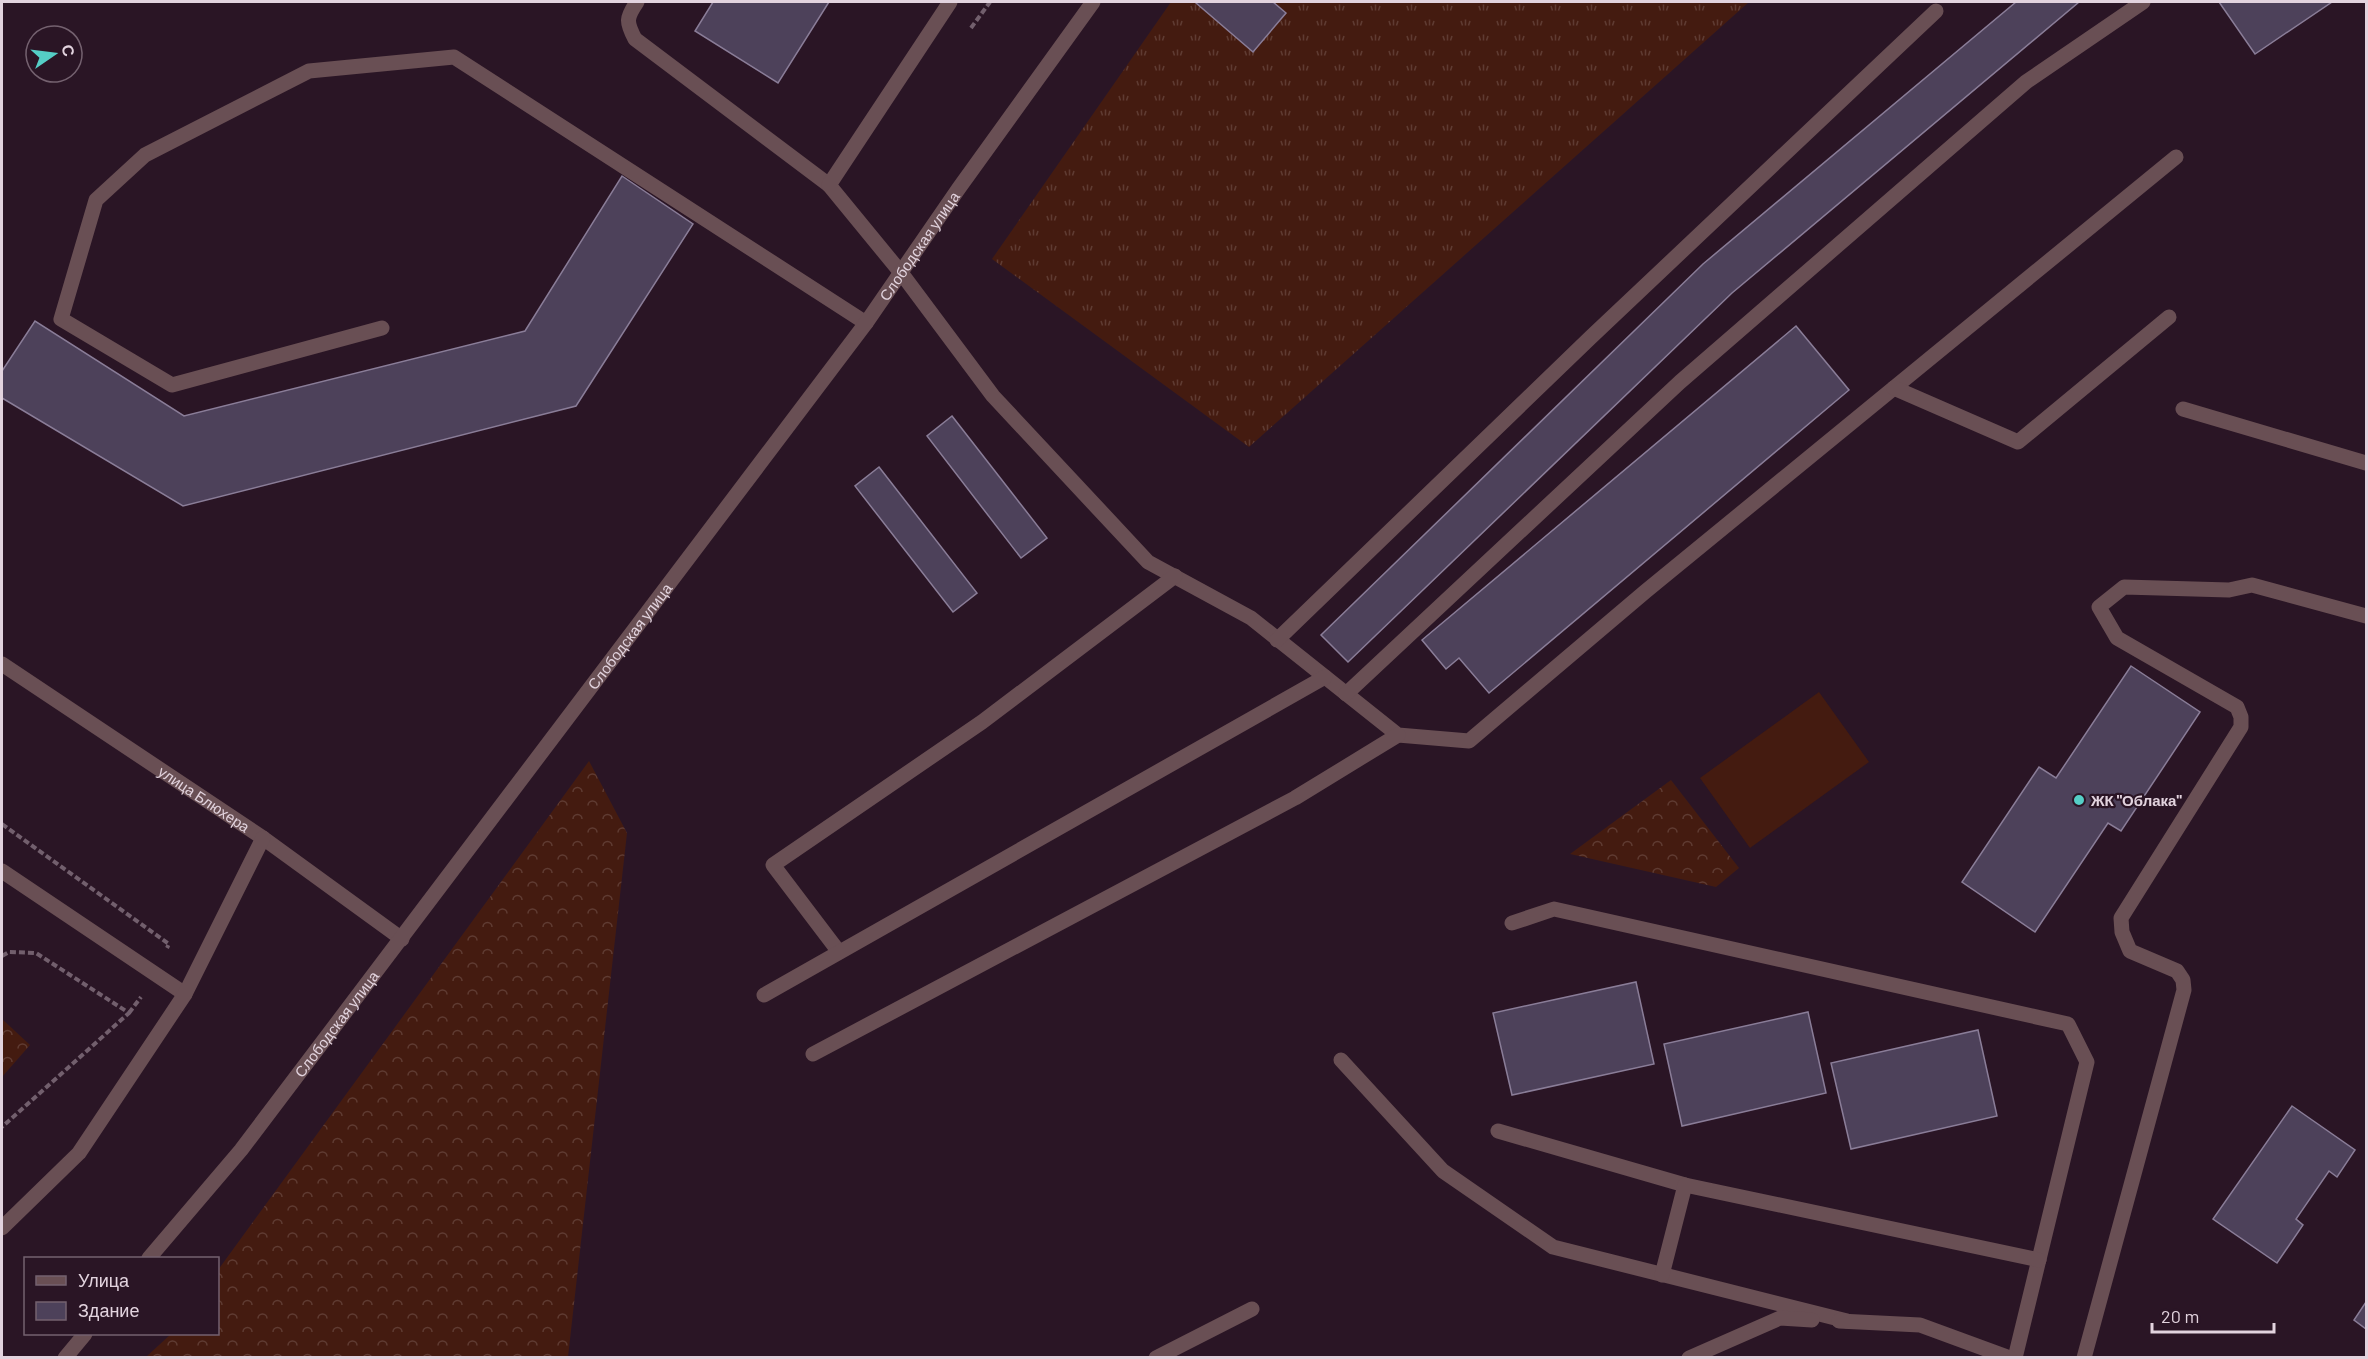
<svg xmlns="http://www.w3.org/2000/svg" width="2368" height="1359" viewBox="0 0 2368 1359" font-family="Barlow,sans-serif">
<style>
.grass{fill:url(#grass-tufts)}
.forest{fill:url(#forest-crowns)}
.garden{fill:#441b10}
.building{fill:#4d415a;stroke:#8a7d98;stroke-width:1.5}
.lines{fill:none;stroke-linecap:round;stroke-linejoin:round}
.path{stroke:#725f6d;stroke-width:4;stroke-dasharray:6 3;stroke-linecap:butt}
.minor{stroke:#694f54;stroke-width:15}
.poi-dot{fill:#55cec6;stroke:#2a1525;stroke-width:2}
.labels{text-anchor:middle;dominant-baseline:central;stroke-width:4.5;stroke-linejoin:round;paint-order:stroke}
.street-label{font-size:15px;fill:#e2d3de;stroke:#2a1525}
.poi-label{font-size:15px;font-weight:bold;fill:#e2d3de;stroke:#2a1525;text-anchor:start}
</style>
<defs>
<pattern id="grass-tufts" width="24" height="20" patternUnits="userSpaceOnUse" patternTransform="scale(1.5)"><rect width="24" height="20" fill="#441b10"/><path d="M3 7l-1-3M5 7V3M7 7l1-3M15 17l-1-3M17 17v-4M19 17l1-3" fill="none" stroke="#5f3b32"/></pattern>
<pattern id="forest-crowns" width="20" height="18" patternUnits="userSpaceOnUse" patternTransform="scale(1.5)"><rect width="20" height="18" fill="#441b10"/><path d="M2 6a3 3 0 1 1 6 0M12 15a3 3 0 1 1 6 0" fill="none" stroke="#5f3b32"/></pattern>
</defs>
<rect width="100%" height="100%" fill="#2a1525"/>
<!-- grass -->
<path class="grass" d="M1171 2H1749L1249 447 992 259Z"/>
<!-- forest -->
<g class="forest">
<path d="M589 761 627 833 568 1357H146L171 1334H218V1270Z"/>
<path d="M1671 780 1739 868 1716 887 1570 854Z"/>
<path d="M2 1019 30 1045 2 1077Z"/>
</g>
<!-- garden -->
<path class="garden" d="M1819 692 1869 762 1750 848 1700 778Z"/>
<!-- building -->
<g class="building">
<path d="M713 2H829L778 83 695 31Z"/>
<path d="M1197 2H1273L1286 13 1253 52 1196 3Z"/>
<path d="M2016 2H2079L1732 293 1348 662 1321 635 1703 264Z"/>
<path d="M2219 2H2332L2255 54Z"/>
<path d="M622 176 693 224 576 406 183 506 2 398V371L35 321 184 416 525 331Z"/>
<path d="M1796 326 1849 390 1489 693 1459 658 1446 669 1422 640Z"/>
<path d="M952 416 1047 538 1021 558 927 436Z"/>
<path d="M879 467 977 593 953 612 855 486Z"/>
<path d="M2131 666 2200 712 2121 831 2108 823 2035 932 1962 882 2039 767 2056 778Z"/>
<path d="M1636 982 1654 1064 1512 1095 1493 1013Z"/>
<path d="M1808 1012 1826 1093 1682 1126 1664 1044Z"/>
<path d="M1978 1030 1997 1116 1851 1149 1831 1063Z"/>
<path d="M2292 1106 2355 1150 2337 1177 2329 1171 2296 1219 2303 1225 2277 1263 2213 1219Z"/>
<path d="M2366 1302V1329L2354 1320Z"/>
</g>
<g class="lines">
<!-- path -->
<g class="path">
<path d="M971 28 990 2"/>
<path d="M2 824 169 944 167 948"/>
<path d="M2 956 9 952 36 953 129 1013 2 1127"/>
<path d="M129 1013 141 997"/>
</g>
<!-- minor -->
<g class="minor">
<path d="M637 2C626 18 626 22 635 39L829 185"/>
<path d="M950 2 829 185 902 274 993 396 1148 562 1251 618 1398 735 1469 741 1646 591 2176 157"/>
<path d="M382 328 172 385 61 319 96 200 145 155 309 71 454 57 866 323"/>
<path d="M1894 388 2018 442 2169 317"/>
<path d="M2183 409 2366 463"/>
<path d="M1277 640 1591 337 1936 11"/>
<path id="s1" d="M2 664 263 838 402 939"/>
<path d="M1346 694 1680 382 2026 82 2143 2"/>
<path d="M2 871 185 994"/>
<path d="M1512 923 1554 909 2068 1024 2087 1062 2015 1358"/>
<path d="M839 952 773 865 982 722 1175 576"/>
<path d="M764 995 1325 677"/>
<path d="M813 1054 1295 798 1398 735"/>
<path d="M1341 1060 1443 1171 1553 1247 1847 1321"/>
<path d="M1498 1131 1685 1185"/>
<path d="M2 1228 79 1153 185 994 263 838"/>
<path id="s2" d="M149 1258 241 1150 866 323 959 188 1093 2"/>
<path d="M1662 1275 1685 1185 2039 1260"/>
<path d="M1839 1321 1920 1325 2010 1358"/>
<path d="M65 1358 85 1334"/>
<path d="M1156 1358 1252 1309"/>
<path d="M1689 1358 1780 1318 1812 1320"/>
<path d="M2084 1358 2184 990 2183 980 2177 971 2130 951 2122 932 2121 918 2241 727V717L2237 707 2117 638 2099 607 2124 587 2229 590 2252 585 2366 616"/>
</g>
</g>
<!-- markers -->
<circle class="poi-dot" cx="2079" cy="800" r="6"/>
<g class="labels">
<!-- street labels -->
<g class="street-label">
<text stroke="none"><textPath href="#s2" startOffset="1272">Слободская улица</textPath></text>
<text stroke="none"><textPath href="#s2" startOffset="786">Слободская улица</textPath></text>
<text stroke="none"><textPath href="#s1" startOffset="243">улица Блюхера</textPath></text>
<text stroke="none"><textPath href="#s2" startOffset="300">Слободская улица</textPath></text>
</g>
<!-- poi labels -->
<g class="poi-label">
<text x="2091" y="800">ЖК "Облака"</text>
</g>
</g>
<!-- border -->
<rect width="2368" height="1359" fill="none" stroke="#e2d3de" stroke-width="6"/>
<!-- legend -->
<rect x="24" y="1257" width="195" height="78" fill="#2a1525" stroke="#74616f" stroke-width="1.5"/>
<rect x="36" y="1276" width="30" height="9" fill="#694f54" stroke="#74616f" stroke-width="1.5"/>
<text x="78" y="1287" font-size="18" fill="#e2d3de">Улица</text>
<rect x="36" y="1302" width="30" height="18" fill="#4d415a" stroke="#74616f" stroke-width="1.5"/>
<text x="78" y="1317" font-size="18" fill="#e2d3de">Здание</text>
<!-- north arrow -->
<g transform="translate(54 54) rotate(76)"><circle r="28" fill="#2a1525" stroke="#74616f" stroke-width="1.5"/>
<path d="M0-4.5L10 22L0 15L-10 22Z" fill="#55cec6"/>
<text y="-9" font-size="16" font-weight="bold" text-anchor="middle" fill="#e2d3de">С</text>
</g>
<!-- scale -->
<path d="M2152 1323v9h122v-9" fill="none" stroke="#e2d3de" stroke-width="3"/>
<text x="2161" y="1323" font-size="18" fill="#e2d3de" stroke="#2a1525" stroke-width="4.5" paint-order="stroke">20 m</text>
</svg>
